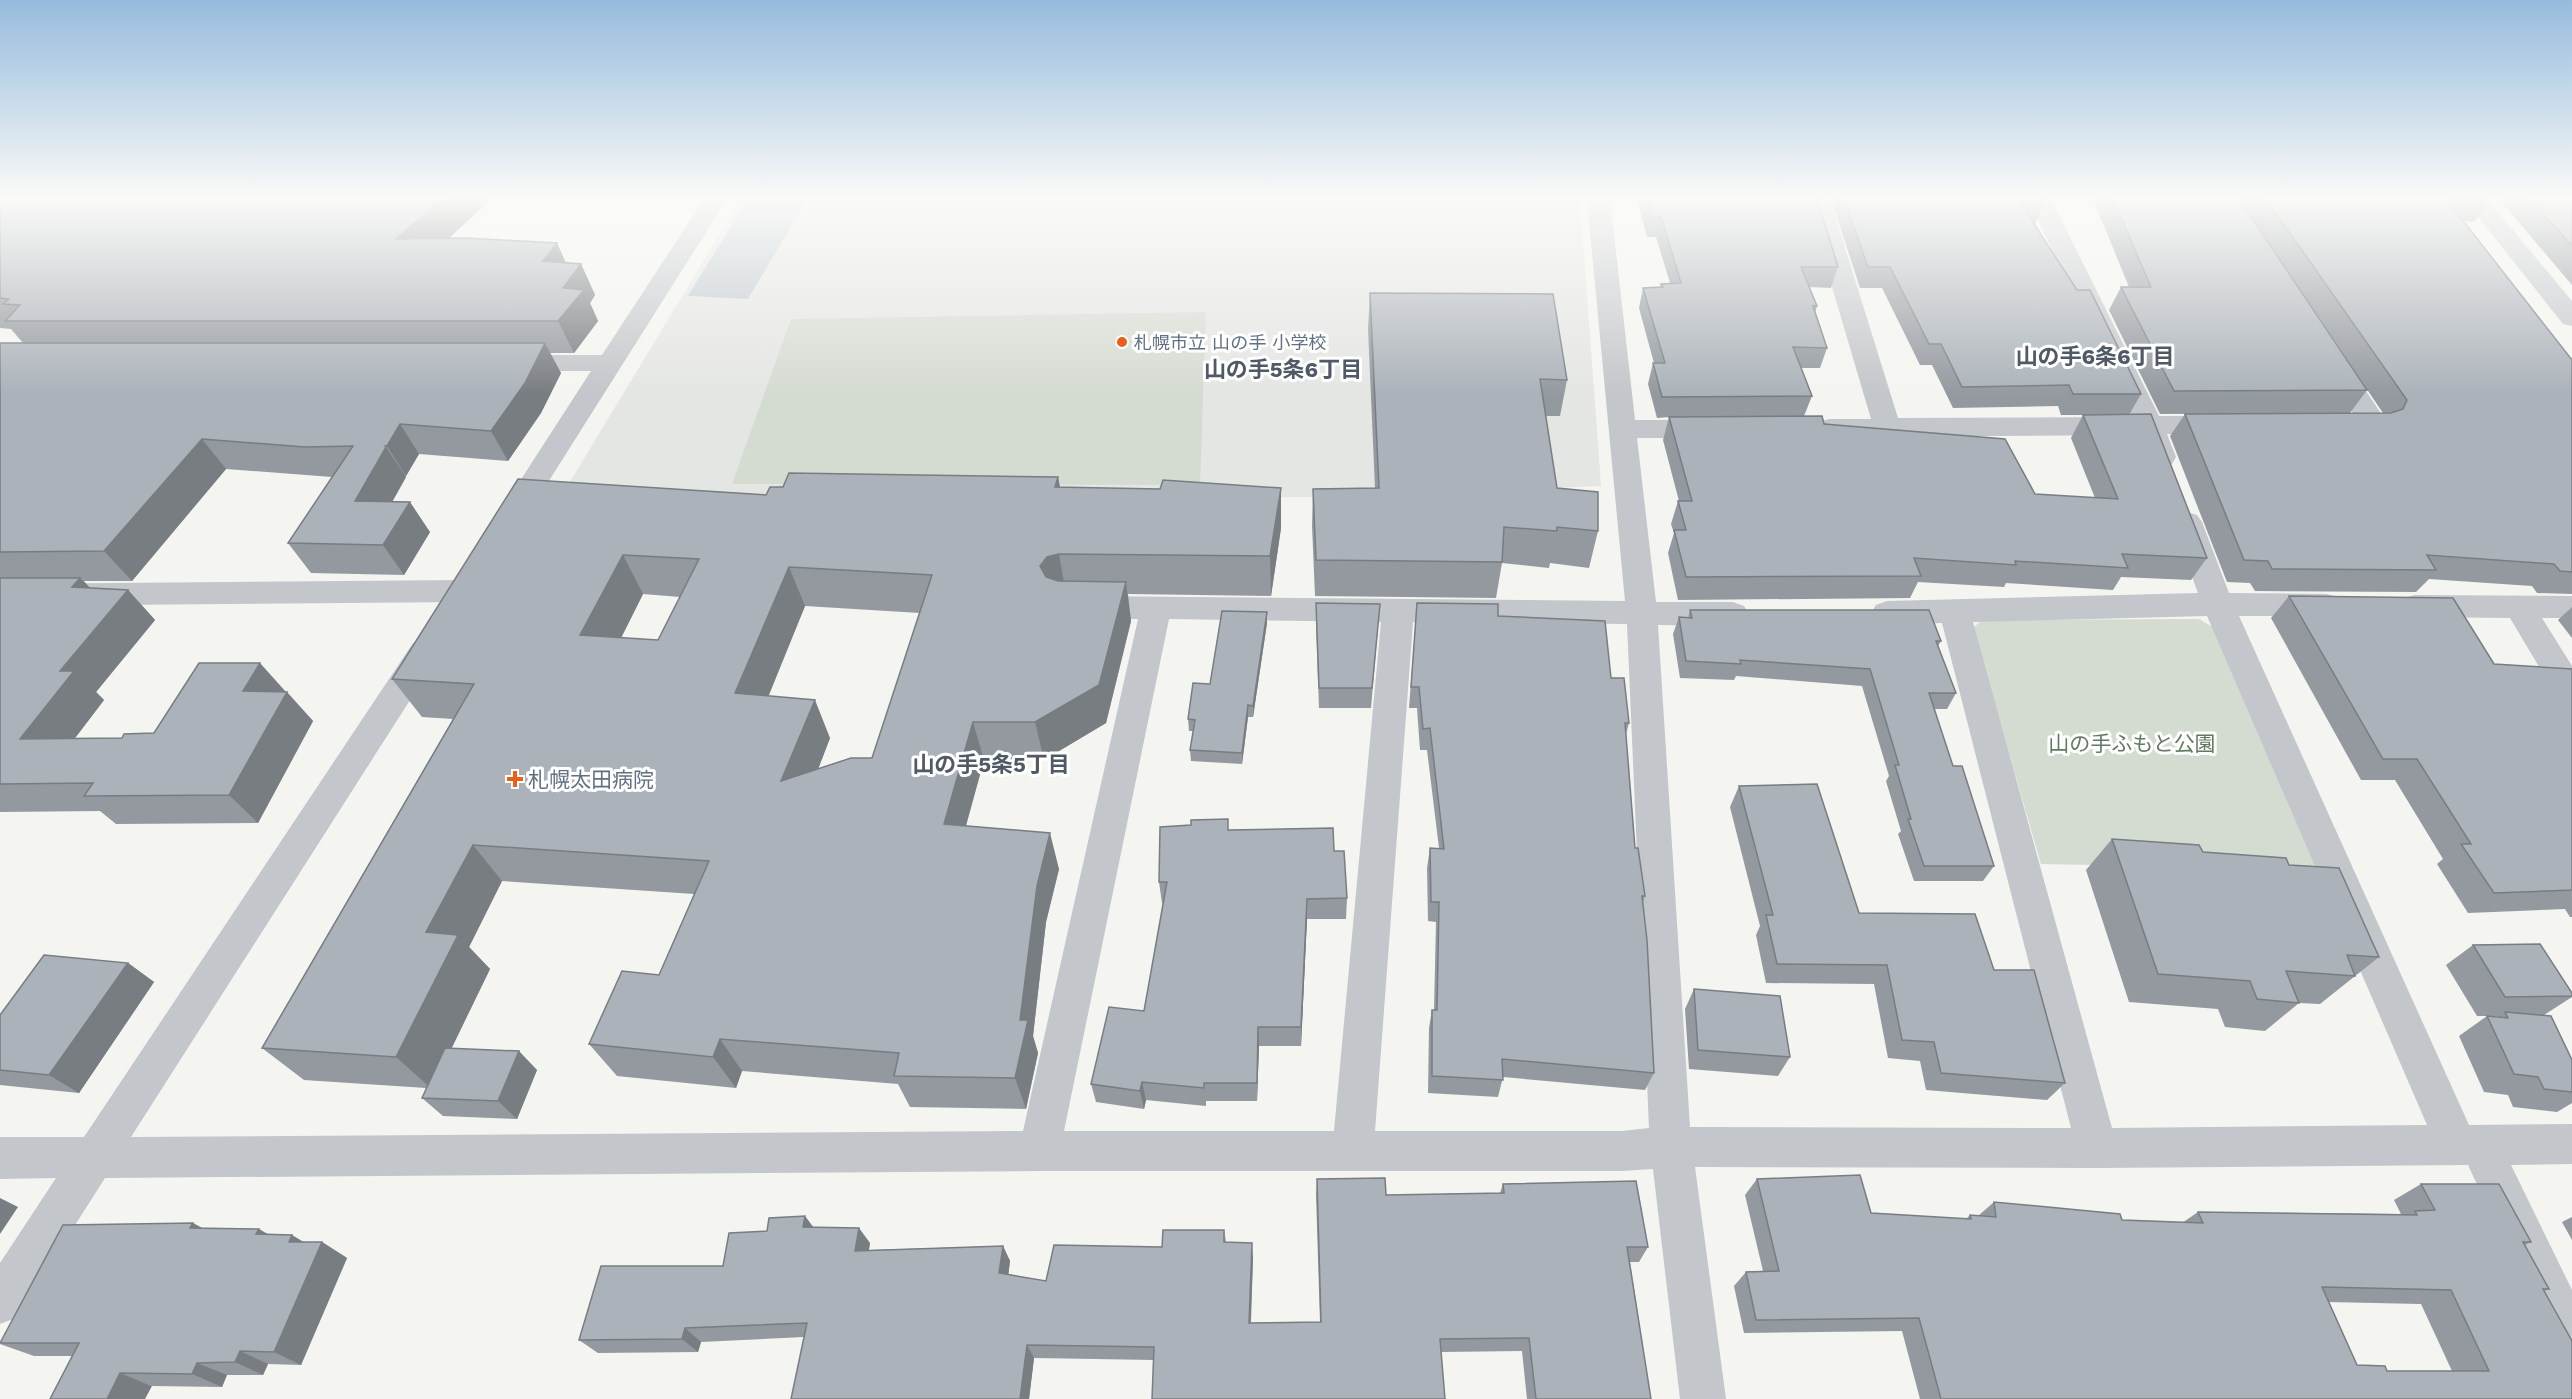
<svg xmlns="http://www.w3.org/2000/svg" width="2572" height="1399" viewBox="0 0 2572 1399" font-family="'Work Sans','Noto Sans JP',sans-serif">
<style>
.built{fill:#e4e6e3}
.green{fill:#d4dbd1}
.water{fill:#bcc6cc}
.lines{fill:none;stroke-linecap:round;stroke-linejoin:round}
.minor{fill:#c3c6ca;fill-rule:evenodd}
.wall{fill:#93999f;fill-rule:evenodd}
.shaded-wall{fill:#787d82}
.building{fill:#abb2b9;stroke:#787d82;stroke-width:1.5;fill-rule:evenodd}
.poi-dot{fill:#ec5f18;stroke:#fff;stroke-width:2}
.labels{text-anchor:middle;dominant-baseline:central;stroke-width:6;stroke-linejoin:round;paint-order:stroke}
.far-poi-label{font-size:18px;fill:#617083;stroke:#fff;text-anchor:start}
.park-label{font-size:21px;fill:#637961;stroke:#fff}
.poi-label{font-size:21px;fill:#617083;stroke:#fff;text-anchor:start}
.neighbourhood-label{font-size:22px;font-weight:bold;fill:#505a67;stroke:#fff}
</style>
<rect width="100%" height="100%" fill="#f4f4f0"/>
<!-- built -->
<path class="built" d="M741 199H1580L1601 486 1310 497 559 500Z"/>
<!-- green -->
<g class="green">
<path d="M1206 312 1200 485 732 484 791 319Z"/>
<path d="M2199 619 2214 628 2321 869 2041 864 1973 628 1982 620Z"/>
</g>
<!-- water -->
<path class="water" d="M748 199 805 203 748 299 688 296Z"/>
<g class="lines">
<!-- minor -->
<g class="minor">
<path d="M704 199H727L521 525 511 528 501 525 496 518 591 371H512L503 369 499 363 503 357 512 355H602Z"/>
<path d="M1587 199H1610L1635 420H1711L1721 423 1725 429 1721 435 1711 438H1637L1656 602H1733L1744 606 1749 614 1744 622 1733 626 1658 625 1690 1127 2071 1128 1942 623 1887 625 1876 621 1871 613 1876 605 1887 601 2198 593 2172 522 2177 515 2187 512 2197 515 2202 522 2229 593 2327 594 2338 597 2343 605 2338 613 2327 616H2239L2469 1125 2572 1124V1164L2511 1165 2572 1290V1362L2556 1355 2468 1165 2097 1168 1695 1167 1726 1399H1680L1653 1169 1622 1171H1039L105 1178 16 1318 0 1324V1263L56 1178 0 1179V1137H84L413 643 424 640 435 643 440 652 435 661 131 1137 1023 1131 1138 619 1086 618 1075 615 1070 607 1075 599 1086 596 1625 601ZM2207 616 2427 1125 2112 1128 1973 622ZM1169 619 1381 622 1334 1131H1064ZM1413 622 1627 624 1649 1128 1622 1131H1375Z"/>
<path d="M1806 199H1830L1898 418 2132 417 2028 199H2051L2159 416H2221L2231 419 2235 425 2231 431 2221 434H2167L2176 457 2172 464 2162 466 2152 464 2139 435 1829 437 1819 434 1815 428 1819 422 1829 419H1871Z"/>
<path d="M2464 199H2487L2572 301V326L2563 324Z"/>
<path d="M2335 356 2344 358 2388 424 2384 430C2368 435 2348 435 2332 430L2328 424 2332 418 2354 415 2322 364 2326 358Z"/>
<path d="M465 580 476 583 480 591 476 599 465 602 0 606V584Z"/>
<path d="M2415 595 2572 596V618H2542L2572 666V706L2560 702 2510 618 2415 617 2404 614 2399 606 2404 598Z"/>
</g>
</g>
<!-- wall -->
<g class="wall">
<path d="M0 199H491L448 239 566 263 581 264 595 295 590 303 598 321 574 353H550L561 373 541 413 508 461 419 454 406 476H405L406 477 392 502 430 532 404 575 311 573 288 543 332 477 226 469 132 581H84L90 588 128 590 155 620 96 692 104 700 75 738H122L154 733 286 692 313 721 258 823 116 824 100 811 0 812V343H23L11 329 0 328Z"/>
<path d="M1637 199H1817L1838 267 1831 288 1809 287 1817 306 1815 313 1827 348 1820 368H1801L1812 396 1804 416 2035 494 2095 498 2071 438 2083 415H2061L2058 406 1953 408 1932 365H1920L1882 288H1860L1831 199H2041L2044 204 2035 224 2141 394 2129 415 2207 558 2191 580 2121 577 2113 590 2006 583 2004 587 1918 582 1910 598 1678 600 1668 553 1674 533 1671 524 1678 501H1679L1663 440 1669 417 1657 418 1648 384 1653 363H1654L1639 308 1643 288 1660 287 1661 284 1670 283 1656 237H1647Z"/>
<path d="M2093 199H2489L2490 200 2474 222 2464 221 2572 360V594L2537 593 2532 586 2429 579 2416 592 2255 591 2250 583 2227 582 2170 436 2185 414 2383 413 2278 258 2367 390 2350 413 2160 414 2109 310 2121 287H2129Z"/>
<path d="M2499 199H2572V285Z"/>
<path d="M1370 293 1567 380 1560 416H1546L1557 488 1598 531 1589 568 1550 563 1549 568 1502 563 1496 598 1315 596 1312 526 1313 489 1375 488 1368 329Z"/>
<path d="M1058 477 1060 487 1281 528 1271 596 1128 594 1131 621 1106 723 1044 760H984L966 826 1059 869 1046 922 1033 1036 1038 1053 1026 1109 910 1107 898 1084 742 1071 736 1088 617 1076 589 1044 659 975 694 894 502 881 469 947 490 969 451 1048 537 1070 517 1119 443 1116 422 1098 426 1088 304 1080 262 1048 453 719 422 717 392 679 518 479 766 495ZM643 594 680 597 658 640 621 638ZM805 606 920 613 872 758 818 769 830 738 768 696Z"/>
<path d="M2289 596 2494 664 2572 669V917H2570L2565 909 2468 913 2437 864 2443 859 2395 780H2361L2271 618Z"/>
<path d="M1316 603 1380 604 1371 708H1319L1316 624Z"/>
<path d="M1417 603 1498 616 1611 678 1629 723 1626 734 1635 848 1645 896 1643 902 1654 1073 1645 1090 1503 1077 1498 1097 1428 1093 1429 1028 1432 1010H1434L1436 922 1428 921 1427 868 1430 848H1439L1427 750H1420L1417 708H1409Z"/>
<path d="M2572 607V638L2558 620Z"/>
<path d="M1690 610 1941 641 1938 646 1956 693 1947 709H1934L1953 766 1994 866 1983 881H1914L1898 834 1901 831 1886 781 1889 776 1862 686 1736 676 1734 680 1680 678 1673 634 1679 617 1688 618Z"/>
<path d="M1267 623 1253 717H1248L1242 764 1191 761 1190 750 1193 731H1189L1188 719 1210 684Z"/>
<path d="M1739 786 1859 913 1994 970 2065 1083 2047 1100 1926 1090 1920 1061 1888 1058 1874 984 1766 983 1756 935 1760 926 1730 807Z"/>
<path d="M1229 830 1334 851 1347 898 1346 919H1307L1301 1046H1259L1257 1101H1206V1106L1146 1100 1144 1109 1096 1102 1091 1084 1144 1011 1163 903H1162L1159 882Z"/>
<path d="M2112 839 2289 865 2379 957 2320 1004 2299 1003 2265 1031 2225 1027 2218 1009 2129 1002 2086 870Z"/>
<path d="M2473 945 2572 993V997L2544 1015H2540L2572 1060V1103L2557 1112 2513 1107 2508 1095 2484 1092 2459 1036 2487 1016 2497 1017 2498 1016H2477L2446 965Z"/>
<path d="M128 963 154 982 79 1093 0 1085V1015Z"/>
<path d="M1694 989 1790 1057 1778 1076 1689 1069 1685 1009Z"/>
<path d="M1317 1179 1386 1195 1500 1193 1503 1184 1648 1247 1639 1262H1630L1651 1399H1527L1522 1351 1441 1352 1154 1360 1034 1358 1029 1399H791L804 1337 701 1342 698 1352 598 1353 579 1340 723 1266 814 1227 870 1243 869 1250 1003 1246 1010 1261 1008 1274 1046 1281 1162 1247 1224 1230 1226 1242 1253 1258 1251 1323 1320 1322 1316 1195Z"/>
<path d="M1757 1179 1871 1213 1966 1219 1970 1215 1978 1216 1994 1202 2122 1220 2182 1223 2198 1212 2401 1214 2394 1200 2421 1184 2531 1242 2525 1245 2549 1289 2544 1291 2572 1399H1920L1902 1331 1744 1333 1734 1286 1746 1272 1763 1271 1745 1195ZM2328 1302 2421 1304 2452 1371H2387L2357 1365Z"/>
<path d="M2572 1217V1240L2562 1222Z"/>
<path d="M203 1228 268 1234 305 1242H322L347 1258 301 1365 268 1364 263 1375H227L222 1387 152 1386 72 1356H34L0 1344Z"/>
</g>
<!-- shaded-wall -->
<g class="shaded-wall">
<path d="M442 199H491L413 271 396 239Z"/>
<path d="M557 243 571 274 543 261Z"/>
<path d="M581 264 595 295 590 303 598 321 574 353 558 321 563 288Z"/>
<path d="M545 343 561 373 541 413 508 461 491 431Z"/>
<path d="M400 424 419 454 406 476 387 446Z"/>
<path d="M202 439 226 469 132 581 104 551Z"/>
<path d="M386 447 406 477 376 531 355 501Z"/>
<path d="M1058 477 1065 517 1055 487Z"/>
<path d="M1281 488V528L1271 596 1270 556Z"/>
<path d="M410 502 430 532 404 575 383 545Z"/>
<path d="M1059 554 1066 594 1054 597 1040 566 1047 557Z"/>
<path d="M623 555 643 594 603 674 580 635Z"/>
<path d="M789 567 805 606 754 732 735 693Z"/>
<path d="M80 578 109 607 72 587Z"/>
<path d="M1126 582 1131 621 1106 723 1044 760 1035 722Z"/>
<path d="M128 590 155 620 96 692 104 700 53 767 20 739 60 671Z"/>
<path d="M1267 612V623L1253 717V706Z"/>
<path d="M260 663 286 692 243 691Z"/>
<path d="M287 692 313 721 258 823 229 795Z"/>
<path d="M815 700 830 738 799 819 781 781Z"/>
<path d="M1248 705V717L1242 764V753Z"/>
<path d="M973 722 984 760 956 861 944 824Z"/>
<path d="M1050 833 1059 869 1046 922 1033 1036 1038 1053 1026 1109 1015 1078 1020 1020 1037 886Z"/>
<path d="M473 845 502 881 469 947 490 969 432 1089 396 1057 426 932Z"/>
<path d="M1307 899V919L1301 1046V1027Z"/>
<path d="M128 963 154 982 79 1093 49 1075Z"/>
<path d="M1258 1027 1259 1046 1257 1101V1083Z"/>
<path d="M720 1039 742 1071 736 1088 713 1057Z"/>
<path d="M519 1051 537 1070 517 1119 498 1101Z"/>
<path d="M1142 1082 1146 1100 1144 1109 1140 1091Z"/>
<path d="M0 1198 18 1207 0 1234Z"/>
<path d="M805 1216 817 1232 803 1227Z"/>
<path d="M193 1223 221 1238 190 1228Z"/>
<path d="M859 1228 870 1243 866 1266 855 1251Z"/>
<path d="M259 1229 285 1244 256 1234Z"/>
<path d="M292 1235 317 1250 289 1242Z"/>
<path d="M322 1242 347 1258 301 1365 274 1352Z"/>
<path d="M1252 1243 1253 1258 1250 1337 1249 1323Z"/>
<path d="M1003 1246 1010 1261 1007 1287 999 1273Z"/>
<path d="M685 1328 701 1342 698 1352 682 1339Z"/>
<path d="M1027 1345 1034 1358 1029 1399H1020Z"/>
<path d="M240 1351 268 1364 263 1375 235 1362Z"/>
<path d="M197 1363 227 1375 222 1387 192 1374Z"/>
<path d="M120 1373 152 1386 145 1399H107Z"/>
</g>
<!-- building -->
<g class="building">
<path d="M0 199H442L396 239 466 238 557 243 543 261 581 264 563 288 584 290 558 321H5L20 305 3 304 9 299 0 298Z"/>
<path d="M1647 199H1817L1838 267H1801L1817 306H1813L1827 348 1793 347 1812 396 1662 397 1653 363H1665L1643 288 1663 287 1661 284 1681 283 1661 217 1652 216Z"/>
<path d="M1844 199H2041L2044 204H2021L2077 290H2090L2141 394H2073L2069 385 1962 387 1941 344H1929L1890 267H1868Z"/>
<path d="M2113 199H2239L2367 390 2174 391 2121 287H2151Z"/>
<path d="M2266 199H2446L2572 360V572L2560 571 2554 564 2427 555 2436 570 2272 569 2268 561 2244 560 2185 414 2391 413 2403 409 2407 400Z"/>
<path d="M2530 199H2572V246Z"/>
<path d="M1370 293 1553 294 1567 380 1540 379 1557 488 1598 492V531L1557 527V531L1504 527 1502 562 1316 560 1313 489 1379 488Z"/>
<path d="M0 343H545L525 383 491 431 400 424 387 446H385L386 447 355 501 410 502 383 545 288 543 353 446 305 447 202 439 104 551 0 552Z"/>
<path d="M2151 414 2207 558 2122 554 2128 568 2015 561 2016 565 1914 558 1921 576 1686 577 1674 530H1686L1678 501H1692L1669 417 1822 416 1824 424 2005 439 2035 494 2118 499 2083 415Z"/>
<path d="M789 473 1058 477 1055 487 1160 489 1163 480 1281 488 1270 556 1059 554 1047 557 1040 566 1046 577 1058 581 1126 582 1099 685 1035 722H973L944 824 1050 833 1037 886 1020 1020H1028L1015 1078 894 1076 899 1053 720 1039 713 1057 589 1044 622 971 659 975 709 861 473 845 426 932 458 935 396 1057 262 1048 474 684 392 679 518 479 766 495 770 487H783ZM623 555 699 559 658 640 580 635ZM789 567 932 575 872 758H851L781 781 815 700 735 693Z"/>
<path d="M0 578H80L72 587 128 590 60 671H74L20 739 122 738 124 734 154 733 199 663H260L243 691 287 692 229 795 84 796 93 783 0 784Z"/>
<path d="M2289 596 2453 598 2494 664 2572 669V890L2494 893 2461 844H2471L2417 759H2383Z"/>
<path d="M1316 603 1380 604 1372 688H1319Z"/>
<path d="M1417 603 1498 604V616L1605 621 1611 678H1624L1629 723H1625L1635 848H1638L1645 896H1642L1647 940 1654 1073 1502 1059 1503 1080 1432 1076V1010H1437L1439 902H1431L1430 848 1444 849 1430 728 1423 729 1419 687H1411Z"/>
<path d="M1690 610H1929L1941 641H1936L1956 693H1929L1953 766H1962L1994 866H1924L1908 819H1911L1895 765H1899L1870 669 1740 660 1741 664 1686 661 1679 617 1692 618Z"/>
<path d="M1222 611 1267 612 1253 706 1248 705 1242 753 1190 750 1195 720 1188 719 1193 683 1210 684Z"/>
<path d="M1817 784 1859 913 1975 914 1994 970H2034L2065 1083 1941 1073 1934 1042 1902 1040 1887 965 1777 964 1766 915H1773L1739 786Z"/>
<path d="M1228 819V830L1333 828 1334 851H1344L1347 898 1307 899 1301 1027H1258L1257 1083H1204V1088L1142 1082 1140 1091 1091 1084 1109 1007 1144 1011 1167 882H1159L1160 827 1191 825V820Z"/>
<path d="M2112 839 2199 845 2203 852 2286 858 2289 865 2339 868 2379 957 2347 955 2355 976 2286 971 2299 1003 2257 999 2250 981 2158 974Z"/>
<path d="M2540 944 2572 993V996L2505 997 2473 945Z"/>
<path d="M44 955 128 963 49 1075 0 1070V1015Z"/>
<path d="M1694 989 1780 996 1790 1057 1698 1050Z"/>
<path d="M2505 1012 2551 1016 2572 1060V1092L2544 1089 2538 1077 2514 1074 2487 1016 2508 1018Z"/>
<path d="M445 1048 519 1051 498 1101 422 1098Z"/>
<path d="M1860 1175 1871 1213 1971 1219 1970 1215 1996 1217 1994 1202 2120 1214 2122 1220 2203 1223 2198 1212 2417 1215 2415 1211 2435 1210 2421 1184H2499L2531 1242H2523L2549 1289H2543L2572 1341V1399H1941L1919 1318 1756 1320 1746 1272 1779 1271 1757 1179ZM2322 1287 2451 1290 2489 1371H2387L2385 1366 2357 1365Z"/>
<path d="M1385 1178 1386 1195 1504 1193 1503 1184 1636 1181 1648 1247H1627L1651 1399H1536L1529 1338 1440 1339 1445 1399H1152L1154 1347 1027 1345 1020 1399H791L807 1323 685 1328 682 1339 579 1340 601 1266H723L729 1233 767 1231 769 1218 805 1216 803 1227 859 1228 855 1251 1003 1246 999 1273 1046 1281 1054 1245 1162 1247 1163 1230H1224V1242L1252 1243 1249 1323 1321 1322 1317 1179Z"/>
<path d="M193 1223 190 1228 259 1229 256 1234 292 1235 289 1242H322L274 1352 240 1351 235 1362 197 1363 192 1374 120 1373 107 1399H50L79 1343H0L63 1225Z"/>
</g>
<!-- sky -->
<linearGradient id="sky" x2="0" y2="1"><stop stop-color="#96bbdd"/><stop offset="0.5" stop-color="#fafaf8"/><stop offset="1" stop-color="#fafaf8" stop-opacity="0"/></linearGradient>
<rect width="2572" height="395" fill="url(#sky)"/>
<!-- markers -->
<g class="poi-dot">
<circle cx="1122" cy="342" r="6"/>
<path d="M512 770h6v6h6v6h-6v6h-6v-6h-6v-6h6z"/>
</g>
<g class="labels">
<!-- far-poi labels -->
<g class="far-poi-label">
<text x="1134" y="342">札幌市立 山の手 小学校</text>
</g>
<!-- park labels -->
<g class="park-label">
<text x="2132" y="743">山の手ふもと公園</text>
</g>
<!-- poi labels -->
<g class="poi-label">
<text x="528" y="779">札幌太田病院</text>
</g>
<!-- neighbourhood labels -->
<g class="neighbourhood-label">
<text x="2095" y="356">山の手6条6丁目</text>
<text x="1283" y="369">山の手5条6丁目</text>
<text x="991" y="764">山の手5条5丁目</text>
</g>
</g>
</svg>
